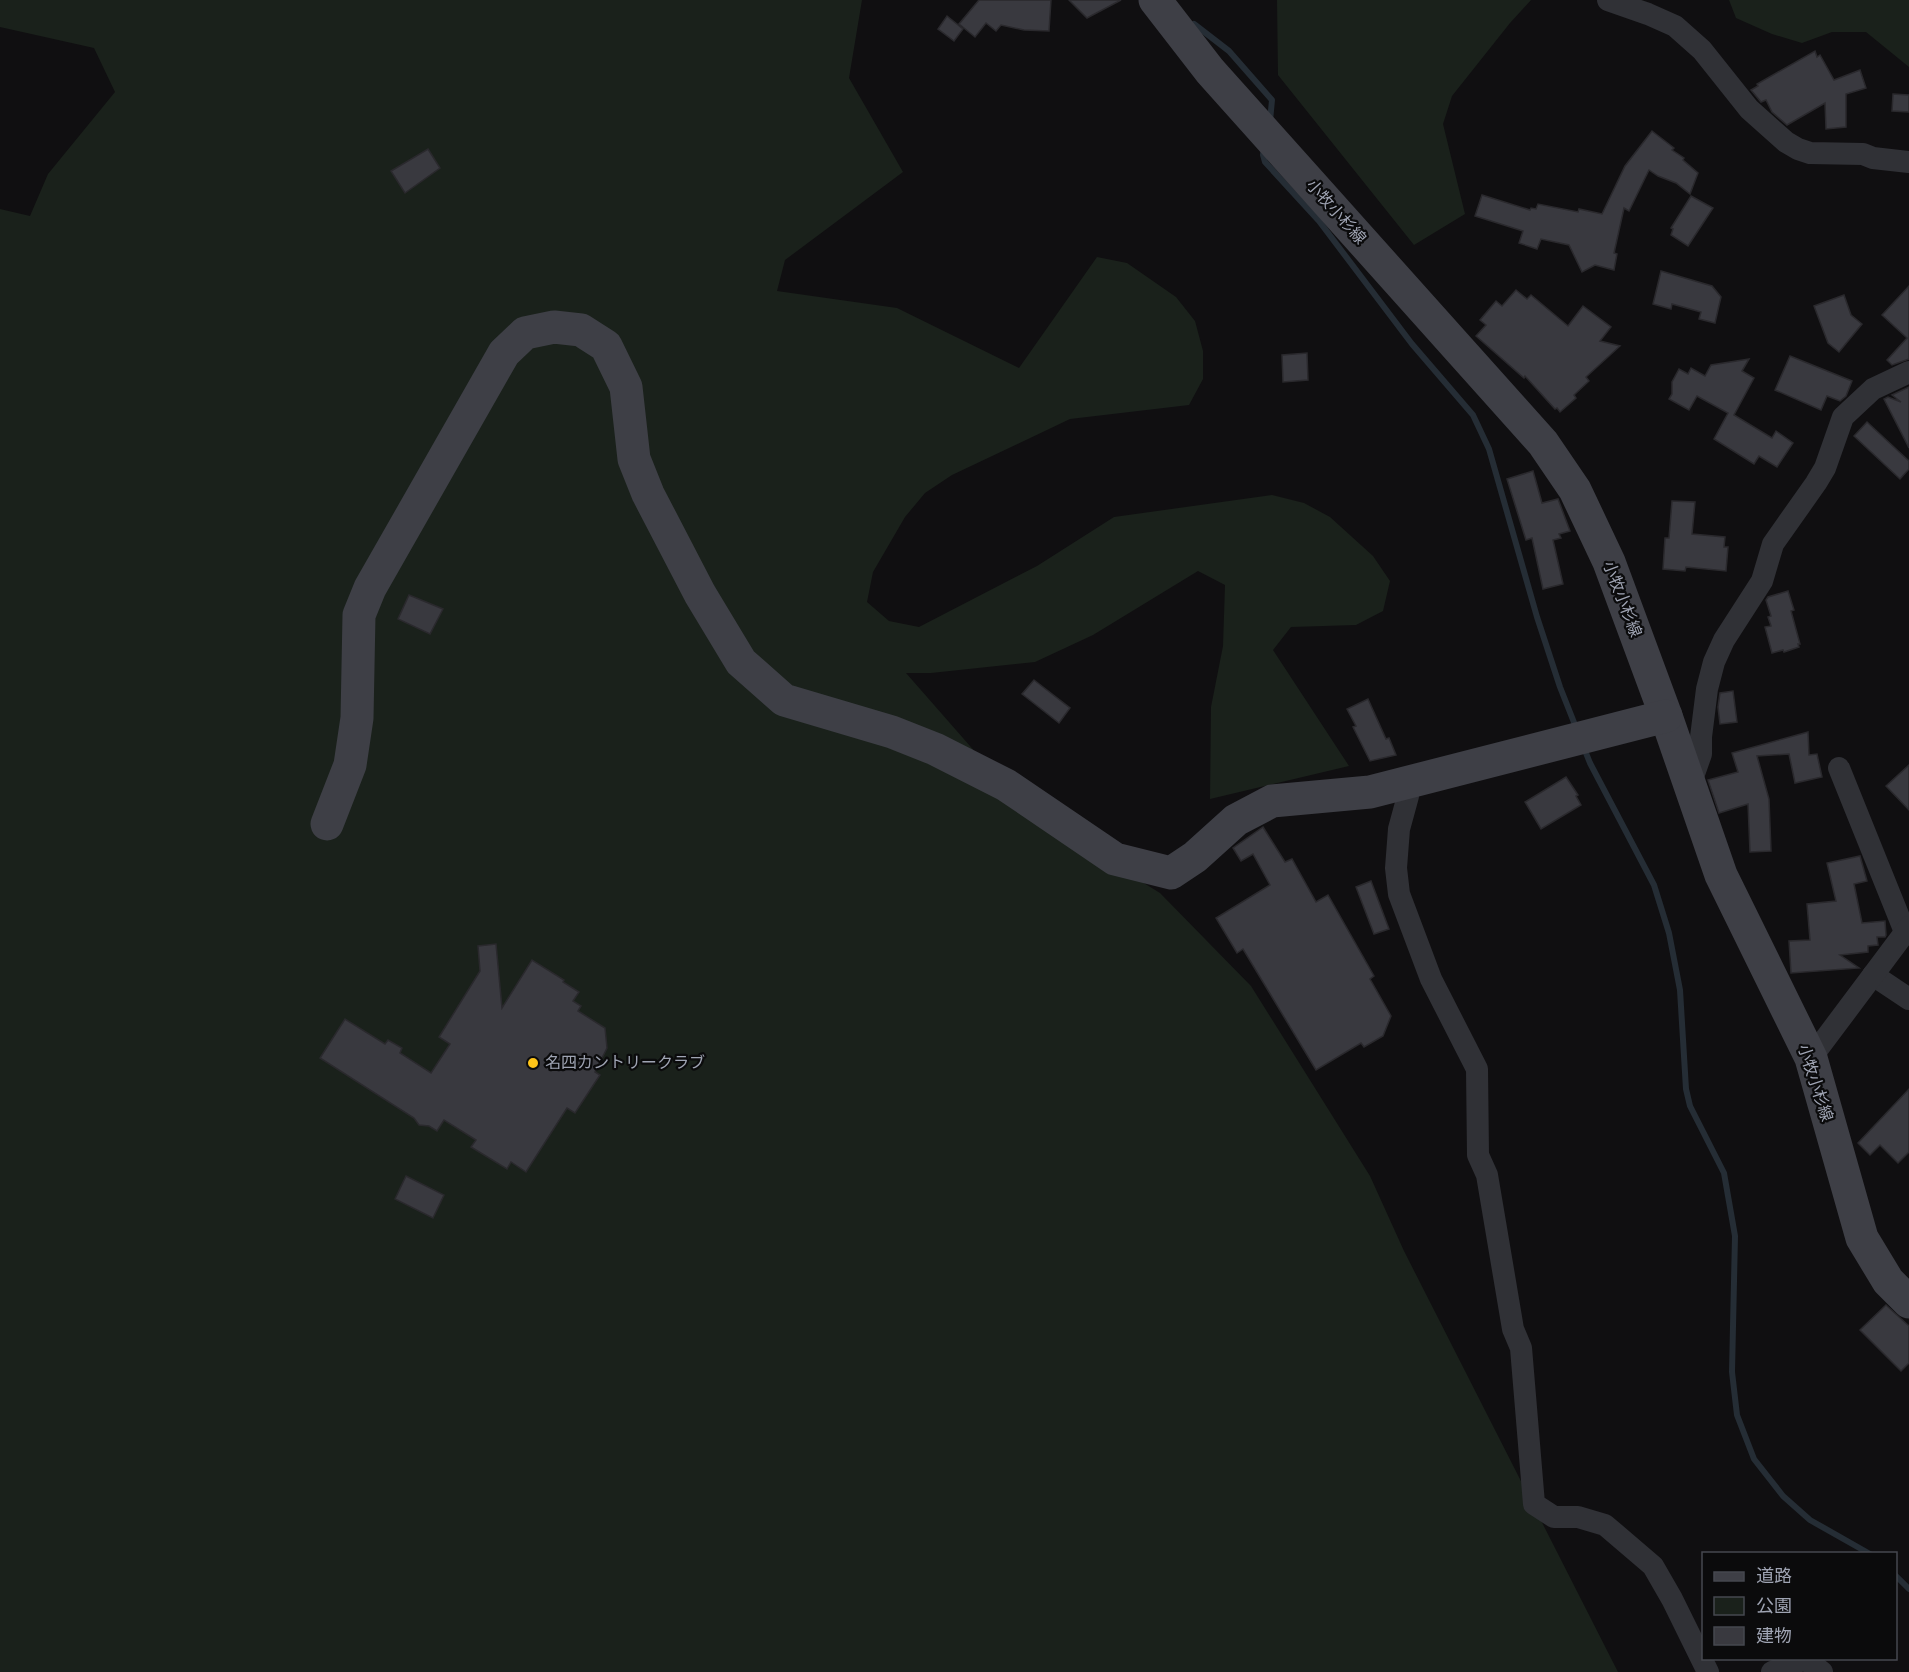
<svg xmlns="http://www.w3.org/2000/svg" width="1909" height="1672" viewBox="0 0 1909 1672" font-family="'Nunito Sans','Noto Sans JP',sans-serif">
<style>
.green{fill:#1a211b}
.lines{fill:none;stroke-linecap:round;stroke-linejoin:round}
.stream{stroke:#252d35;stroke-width:6}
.building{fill:#39393f;stroke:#2a292d;stroke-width:1.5}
.street{stroke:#303136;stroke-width:22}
.secondary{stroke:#3e3f46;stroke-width:33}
.poi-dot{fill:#ffc519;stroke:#0b0b0c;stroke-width:2}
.labels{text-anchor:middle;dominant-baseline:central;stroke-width:4.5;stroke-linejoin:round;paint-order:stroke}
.street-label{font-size:16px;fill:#9fa4b3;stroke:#0b0b0c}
.poi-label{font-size:16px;fill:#9fa4b3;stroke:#0b0b0c;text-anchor:start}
</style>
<rect width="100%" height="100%" fill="#100f11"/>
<!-- green -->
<g class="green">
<path d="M0 0H862L849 78 903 172 785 260 777 291 897 308 1019 368 1097 257 1127 263 1176 297 1195 321 1203 351V379L1189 405 1070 419 952 475 925 493 905 517 873 572 867 602 889 621 919 627 1037 566 1114 517 1272 495 1304 503 1330 517 1373 556 1390 581 1383 611 1356 625 1291 627 1273 650 1349 766 1210 799 1211 707 1223 646 1225 585 1198 571 1093 635 1035 662 931 673H906L1027 811 1160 893 1251 986 1370 1176 1404 1251 1618 1672H0V209L30 216 48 174 115 92 94 48 0 27Z"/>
<path d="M1277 0H1531L1510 23 1452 96 1443 124 1465 214 1414 245 1278 75Z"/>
<path d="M1729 0H1909V67L1866 32H1832L1802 43 1772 34 1736 18Z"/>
</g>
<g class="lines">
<!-- stream -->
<g class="stream">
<path d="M1194 24 1229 51 1272 100 1270 121"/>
<path d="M1264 148 1263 155 1265 162 1319 221 1412 344 1473 415 1489 449 1537 617 1560 687 1577 730"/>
<path d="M1584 748 1590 763 1654 885 1669 933 1680 990 1686 1089 1690 1106 1724 1173 1735 1236 1732 1372 1737 1415 1754 1459 1783 1496 1810 1520 1870 1554"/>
<path d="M1896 1576 1909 1589"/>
</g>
</g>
<!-- building -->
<g class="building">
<path d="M979 0H1051L1049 31 1024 30 1001 25 996 31 986 23 975 37 959 24Z"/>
<path d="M1069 0H1121L1087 18Z"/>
<path d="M947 16 963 29 954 41 938 29Z"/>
<path d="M1815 51 1817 57 1820 55 1834 80 1860 70 1866 88 1846 94V127L1826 129 1825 103 1787 125 1772 112 1766 100 1761 102 1751 90 1758 86 1757 84Z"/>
<path d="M1893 94 1909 95V112L1892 111Z"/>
<path d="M1652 131 1674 148 1672 150 1684 158 1683 160 1698 173 1690 194 1676 183 1658 176 1649 170 1629 211 1624 208 1614 253 1617 254 1614 270 1595 265 1582 272 1569 245 1541 239 1537 249 1519 243 1523 231 1475 216 1482 195 1530 210 1531 208 1536 209 1538 204 1578 212 1579 209 1602 214 1625 166Z"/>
<path d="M428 149 440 168 405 193 391 171Z"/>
<path d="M1691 196 1713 208 1688 246 1671 235 1673 229 1671 228Z"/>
<path d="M1661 271 1712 286 1721 297 1715 323 1699 319 1701 312 1672 304 1671 309 1653 304Z"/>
<path d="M1909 286V359L1892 365 1887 360 1907 338 1882 315Z"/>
<path d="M1516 290 1527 299 1531 295 1568 326 1583 306 1611 327 1600 341 1620 346 1586 377 1589 381 1574 395 1576 398 1560 412 1557 408 1555 409 1525 376 1524 378 1476 336 1486 325 1480 320 1496 301 1502 306Z"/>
<path d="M1844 295 1851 315 1862 324 1839 352 1828 343 1814 306Z"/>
<path d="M1307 353 1308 380 1283 382 1282 355Z"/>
<path d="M1790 356 1852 381 1846 396 1840 401 1827 396 1821 410 1775 390Z"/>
<path d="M1749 359 1742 371 1754 378 1734 415 1772 438 1776 431 1793 443 1777 467 1759 456 1754 464 1714 439 1728 413 1697 396 1689 410 1669 399 1672 394V382L1679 369 1688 374 1691 368 1705 376 1711 365Z"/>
<path d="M1909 387V448L1884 399 1888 397 1901 402 1892 395Z"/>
<path d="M1867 422 1909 461V469L1900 479 1854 436Z"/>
<path d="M1533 471 1542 503 1558 499 1570 531 1559 534 1561 538 1553 540 1563 584 1543 589 1532 538 1526 540 1507 479Z"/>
<path d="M1672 501 1695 502 1692 534 1725 537 1724 547H1728L1726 571 1686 567 1685 571 1663 569 1665 538H1669Z"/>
<path d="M1788 591 1794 610 1791 611 1800 644H1798L1799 647 1784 652 1783 650 1772 653 1765 627 1771 626 1768 617 1771 616 1766 600 1768 597Z"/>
<path d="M409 595 443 609 430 634 398 619Z"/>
<path d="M1034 680 1070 708 1059 723 1022 694Z"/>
<path d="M1733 691 1737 722 1720 724 1718 707 1720 693Z"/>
<path d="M1368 699 1386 739 1389 738 1396 755 1370 761 1353 727 1356 726 1347 709Z"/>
<path d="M1808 732 1809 755 1817 754 1822 777 1795 783 1789 754 1757 756 1769 799 1771 851 1750 852 1748 804 1719 813 1708 780 1738 772 1732 753Z"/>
<path d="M1909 765V810L1886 786Z"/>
<path d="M1566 777 1578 795 1576 796 1581 805 1541 829 1525 802Z"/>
<path d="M1263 827 1285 862 1292 859 1316 902 1328 895 1374 976 1370 979 1391 1016 1383 1036 1364 1047 1361 1043 1316 1070 1243 949 1237 953 1216 918 1270 885 1253 854 1241 861 1233 848Z"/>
<path d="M1860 856 1867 881 1854 884 1862 923 1885 921 1886 935 1885 937H1877L1878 945 1868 946V952L1840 955 1859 968 1791 973 1789 941 1810 940 1807 904 1836 901 1827 863Z"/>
<path d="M1371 881 1389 929 1374 934 1356 887Z"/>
<path d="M496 944 502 1008 532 960 564 980 563 982 579 992 573 1001 581 1006 578 1011 605 1028 607 1048 595 1072 600 1075 575 1113 567 1108 526 1172 511 1162 507 1169 471 1147 476 1140 444 1120 437 1131 429 1126 419 1125 414 1118 320 1058 345 1019 385 1044 388 1040 402 1048 400 1053 431 1073 450 1044 439 1037 480 971 478 946Z"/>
<path d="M1909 1089V1152L1898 1163 1880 1145 1870 1155 1858 1143Z"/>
<path d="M406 1176 444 1195 433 1218 395 1199Z"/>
<path d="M1886 1305 1909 1326V1363L1901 1371 1860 1330Z"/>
</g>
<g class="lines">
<!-- street -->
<g class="street">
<path d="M1608 0 1648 14 1675 26 1702 50 1749 109 1786 142 1798 149 1810 153 1863 154 1873 158 1909 162"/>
<path d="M1839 768 1905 932"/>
<path d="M1408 782V796L1399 829 1396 868 1399 894 1431 979 1477 1069 1478 1155 1487 1175 1513 1329 1521 1348 1534 1504 1554 1517H1578L1605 1525 1653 1566 1672 1599 1708 1672"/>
<path d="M1689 788 1701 754V737L1707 689 1714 662 1724 640 1762 581 1773 544 1816 483 1825 468 1843 417 1873 389 1909 372"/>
<path d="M1873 975 1909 999"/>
<path d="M1811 1058 1909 927"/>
<path d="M1772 1672 1805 1659 1822 1672"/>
</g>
<!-- secondary -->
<g class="secondary">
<path d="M1155 0 1210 71 1543 443 1575 490 1609 562 1666 716 1721 875 1811 1058 1862 1238 1888 1281 1909 1302"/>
<path d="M327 824 350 765 357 718 359 615 370 588 504 353 525 333 554 327 581 330 606 346 626 387 634 459 648 494 700 594 741 662 784 700 892 732 935 749 1006 785 1115 859 1171 873 1195 857 1236 820 1272 801 1370 792 1666 716"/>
</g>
</g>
<!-- markers -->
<circle class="poi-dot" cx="533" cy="1063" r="6"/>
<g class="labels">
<!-- street labels -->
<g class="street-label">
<text transform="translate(1336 212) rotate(48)">小牧小杉線</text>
<text transform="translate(1622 599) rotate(69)">小牧小杉線</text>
<text transform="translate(1815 1083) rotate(72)">小牧小杉線</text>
</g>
<!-- poi labels -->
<g class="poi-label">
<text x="545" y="1063">名四カントリークラブ</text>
</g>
</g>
<!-- legend -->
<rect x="1702" y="1552" width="195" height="108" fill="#0b0b0c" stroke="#46484f" stroke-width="1.5"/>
<rect x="1714" y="1572" width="30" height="9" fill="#3e3f46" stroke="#46484f" stroke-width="1.5"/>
<text x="1756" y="1582" font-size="18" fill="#9fa4b3">道路</text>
<rect x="1714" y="1597" width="30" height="18" fill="#1a211b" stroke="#46484f" stroke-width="1.5"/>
<text x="1756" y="1612" font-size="18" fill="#9fa4b3">公園</text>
<rect x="1714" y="1627" width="30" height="18" fill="#39393f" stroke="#46484f" stroke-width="1.5"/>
<text x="1756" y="1642" font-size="18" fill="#9fa4b3">建物</text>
</svg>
